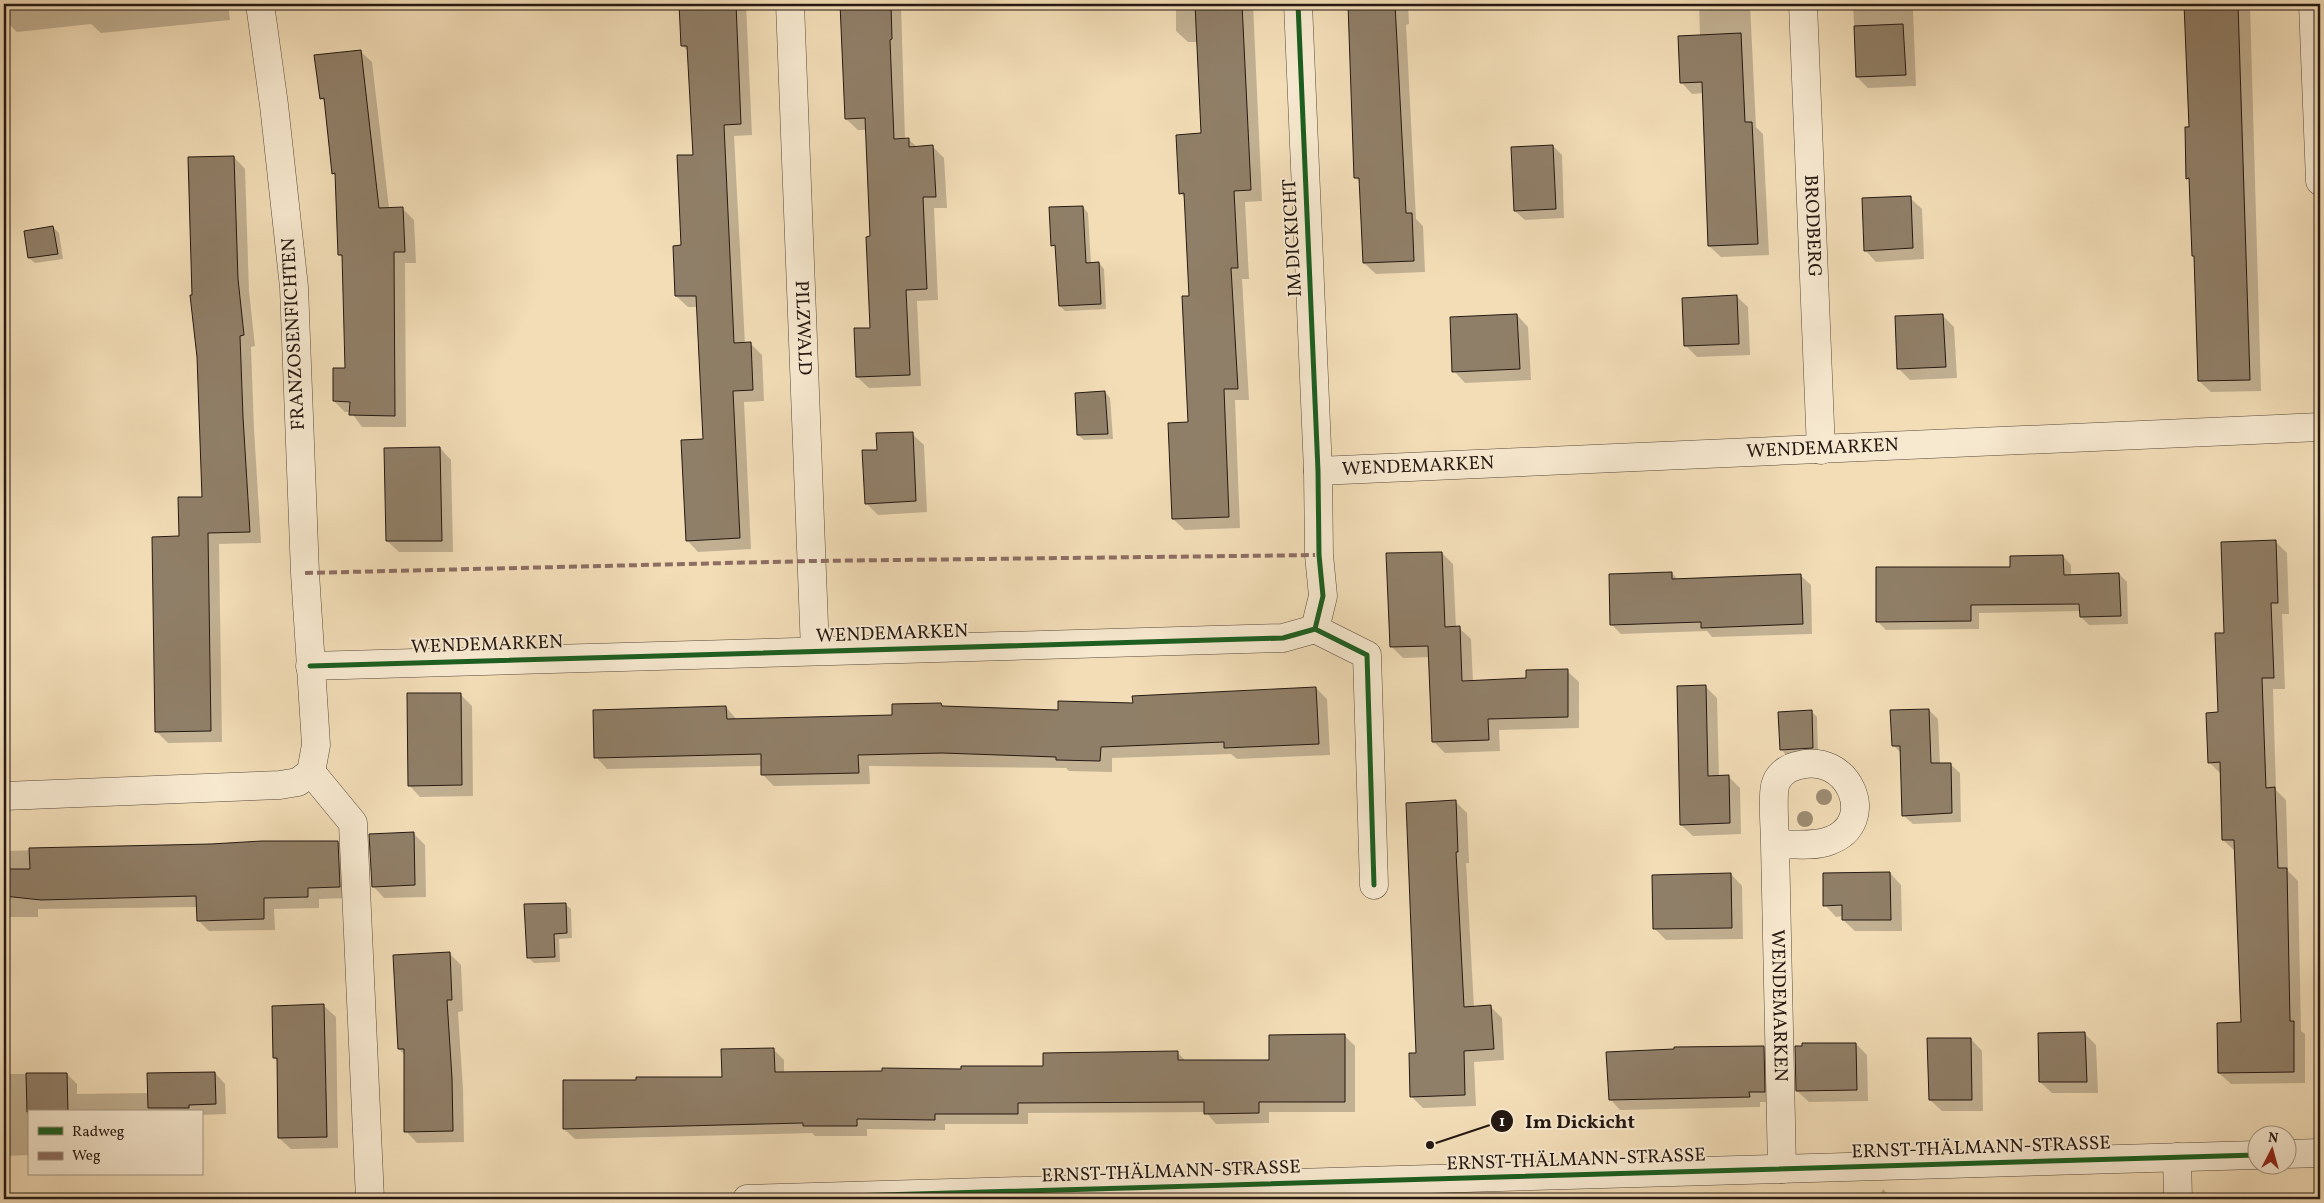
<svg xmlns="http://www.w3.org/2000/svg" width="2324" height="1203" viewBox="0 0 2324 1203" font-family="Vollkorn,serif">
<style>
.shadow{fill:#0003}
.building{fill:#907f68;stroke:#251912}
.lines{fill:none;stroke-linecap:round;stroke-linejoin:round}
.minor-casing{stroke:#584a3b;stroke-width:29}
.minor{stroke:#f7e9d0;stroke-width:28}
.quiet{stroke:#8d6e63;stroke-width:4;stroke-dasharray:8 4;stroke-linecap:butt}
.cycleway-casing{stroke:#f7e9d0;stroke-width:8}
.cycleway{stroke:#1b5e20;stroke-width:5}
.tree{fill:#9d8c73}
.labels{text-anchor:middle;dominant-baseline:central;stroke-width:4;stroke-linejoin:round;paint-order:stroke}
.street-label{font-size:19px;fill:#251912;stroke:#f7e9d0}
.leader{fill:none;stroke:#251912;stroke-width:2}
.callout-dot{fill:#251912;stroke:#f7e9d0;stroke-width:2}
.mark-label{font-size:15px;text-anchor:middle;font-weight:bold;fill:#fff}
.callout-label{font-size:20px;text-anchor:middle;font-weight:bold;fill:#251912;stroke:#f7e9d0;stroke-width:4;stroke-linejoin:round;paint-order:stroke}
</style>
<rect width="100%" height="100%" fill="#f2ddb7"/>
<filter id="stains"><feTurbulence type="fractalNoise" baseFrequency=".004" numOctaves="4"/><feColorMatrix values="0 0 0 0 .2 0 0 0 0 .09 0 0 0 0 .02 0 0 0 .5 -.17"/></filter>
<radialGradient id="worn" r=".72"><stop offset=".6" stop-color="#630" stop-opacity="0"/><stop offset="1" stop-color="#630" stop-opacity=".3"/></radialGradient>
<!-- shadow -->
<g class="shadow">
<path d="M4 4H228L230 20 101 33 91 24 17 32 7 22 4 23Z"/>
<path d="M680 4H746L752 135 734 136 745 344H751L762 355 764 401 744 402 751 549 698 552 687 540 704 440 698 307H688L676 296 694 156 689 52 682 45Z"/>
<path d="M842 4H901L905 139H908L917 147H933L944 158 947 208H934L938 300 917 301 921 386 869 388 857 377 872 329V238L867 130H858L846 119Z"/>
<path d="M1176 4H1253L1262 201 1245 202 1249 279H1242L1249 400H1235L1240 528 1185 530 1173 519 1189 424 1190 297 1186 199 1180 193 1202 135 1198 42H1188L1176 31Z"/>
<path d="M1348 4H1408L1409 24 1406 25 1416 219 1423 226 1425 272 1376 274 1364 263 1361 183 1356 178 1350 17Z"/>
<path d="M1699 4H1750L1756 127 1763 134 1769 255 1721 257 1709 246 1704 93 1692 94 1681 82 1700 36Z"/>
<path d="M1853 4H1914V10H1913L1916 86 1868 88 1857 77Z"/>
<path d="M2185 4H2250L2261 391 2211 392 2199 381 2196 258 2193 256 2190 180 2188 178 2190 128Z"/>
<path d="M360 51 372 62 389 208H402L414 220 416 263H405L406 427H362L351 412H345L334 401 346 369 343 258 339 254 336 176 333 173 326 103 321 98Z"/>
<path d="M1553 146 1562 155 1564 218 1525 220 1515 211Z"/>
<path d="M234 157 245 169 249 291 255 346 251 347 254 429 261 543 219 544 222 742 168 743 156 731 180 538 203 498 198 357 193 296Z"/>
<path d="M1910 198 1922 209 1924 259 1876 262 1865 250Z"/>
<path d="M1083 207 1088 213 1091 264 1099 263 1104 269 1106 309 1065 311 1060 306 1056 248 1053 245Z"/>
<path d="M53 227 59 233 63 259 35 263 29 258Z"/>
<path d="M1736 296 1748 307 1750 355 1697 357 1686 346Z"/>
<path d="M1517 315 1528 327 1531 380 1465 383 1454 371Z"/>
<path d="M1942 315 1954 327 1957 378 1910 380 1899 369Z"/>
<path d="M1105 392 1110 398 1113 439 1084 440 1078 435Z"/>
<path d="M912 434 924 445 927 512 878 515 866 503 878 451Z"/>
<path d="M440 448 451 460 453 552H399L387 541Z"/>
<path d="M2275 541 2287 553 2289 614H2282L2285 689H2273L2276 790 2286 800 2288 871 2298 881 2301 1031 2305 1034V1083L2231 1084 2219 1073 2242 1023 2235 851 2223 840 2221 774 2209 762 2219 714 2226 634Z"/>
<path d="M1442 553 1453 564 1456 628H1459L1471 639 1473 682 1527 679 1567 671 1579 682V728L1499 730 1500 751 1445 753 1434 742 1430 657 1403 658 1391 646Z"/>
<path d="M2063 556 2071 565V576L2119 574 2127 582 2128 624 2089 625 2081 617V611L1979 613V629L1886 630 1878 622Z"/>
<path d="M1672 573 1678 580 1801 576 1811 585 1812 634 1712 637 1707 631 1621 634 1612 625Z"/>
<path d="M1705 686 1717 698 1719 777 1728 776 1740 788 1741 834 1693 836 1681 825Z"/>
<path d="M1316 688 1327 699 1330 755 1237 759 1231 754 1112 758V772L1069 771 1066 768 869 766 870 784 774 786 762 774V766L607 769 596 757 726 707 737 720 893 717 941 705 943 707 1059 711Z"/>
<path d="M460 694 472 706 473 796 420 797 409 785Z"/>
<path d="M1929 710 1938 719 1940 764H1950L1960 773 1961 822 1913 824 1903 815 1902 754 1893 745Z"/>
<path d="M1811 711 1817 717 1818 753 1786 755 1781 749Z"/>
<path d="M1456 802 1467 813 1469 863H1466L1474 1008 1491 1007 1502 1018 1504 1060 1474 1062 1476 1106 1423 1108 1412 1097Z"/>
<path d="M414 834 425 845 426 897 384 898 373 886Z"/>
<path d="M338 842 349 853 351 898 319 899V908L274 909 275 930 209 931 198 920V907L38 909V917H8L4 913V851Z"/>
<path d="M1890 873 1901 885 1902 931H1855L1843 920V916L1836 917 1825 905Z"/>
<path d="M1731 874 1742 886 1743 939 1666 940 1654 928Z"/>
<path d="M565 904 571 909 572 938 559 939 560 962 534 963 529 958Z"/>
<path d="M449 953 461 965 463 1011 458 1012 463 1090 464 1142 417 1143 406 1131 405 1055 399 1049Z"/>
<path d="M324 1006 336 1017 338 1148 291 1149 279 1138 278 1061 274 1058Z"/>
<path d="M2085 1034 2096 1045 2098 1093H2052L2040 1082Z"/>
<path d="M1345 1036 1355 1046V1112H1269V1123L1216 1124 1206 1112 1028 1113V1124H945V1130L867 1129V1136H815L812 1133 575 1139 564 1129 637 1081 723 1078 774 1050 784 1060V1073L962 1070 1044 1067 1177 1052 1186 1061H1270Z"/>
<path d="M1971 1039 1982 1051 1983 1111H1942L1930 1100Z"/>
<path d="M1856 1044 1867 1055 1868 1101 1809 1102 1797 1091Z"/>
<path d="M1763 1047 1774 1058 1775 1102H1760V1107L1620 1110 1610 1099Z"/>
<path d="M215 1073 225 1084 226 1114 201 1115V1112H29V1155L4 1156V1074H67L77 1084V1094L149 1093Z"/>
<path d="M1883 1189 1892 1198V1199H1878Z"/>
</g>
<!-- building -->
<g class="building">
<path d="M679 4H736L741 124 724 125 734 343 751 342 753 390 733 391 740 538 686 541 681 440 703 439 696 296H675L673 246 681 245 677 155H693L687 46H681Z"/>
<path d="M840 4H891L892 39 890 40 894 139 909 138V147L933 145 936 197H923L927 289 906 290 910 375 856 377 854 328H870L866 237 870 236 865 118 845 119Z"/>
<path d="M1195 4H1242L1251 190 1234 191 1238 268H1231L1238 389H1224L1229 517 1172 519 1168 423 1188 422 1182 296H1189L1184 193 1179 194 1176 135 1201 133Z"/>
<path d="M1348 4H1395L1406 213H1412L1414 261 1363 263 1359 178H1354Z"/>
<path d="M2184 4H2238L2250 380 2198 381 2194 256H2192L2189 178 2186 179 2185 127H2189Z"/>
<path d="M1903 24 1906 75 1856 77 1854 26Z"/>
<path d="M1741 33 1745 122H1752L1758 244 1708 246 1702 82 1680 83 1678 36Z"/>
<path d="M361 50 379 208 403 207 405 252H394L395 416 349 415 350 402 333 401V368H345L342 255H338L335 173 332 174 324 98 320 99 314 55Z"/>
<path d="M1553 145 1556 209 1514 211 1511 147Z"/>
<path d="M234 156 238 279 244 335 240 336 243 417 250 532 208 533 211 731 155 732 152 537 179 536 178 497H202L197 357 190 295H192L188 157Z"/>
<path d="M1911 196 1913 248 1864 251 1862 198Z"/>
<path d="M1083 206 1086 263 1099 262 1101 304 1059 306 1055 245 1051 246 1049 207Z"/>
<path d="M53 226 58 254 28 258 24 231Z"/>
<path d="M1737 295 1739 344 1684 346 1682 298Z"/>
<path d="M1517 314 1520 369 1452 372 1450 317Z"/>
<path d="M1943 314 1946 367 1897 369 1895 316Z"/>
<path d="M1105 391 1108 434 1077 435 1075 393Z"/>
<path d="M913 432 916 501 865 504 862 450H877L876 433Z"/>
<path d="M440 447 442 541H386L384 448Z"/>
<path d="M2276 540 2278 603H2271L2274 678H2262L2266 788 2275 787 2278 868H2287L2290 1021H2294V1072L2218 1073 2217 1023 2241 1022 2234 840H2222L2220 762 2208 763 2206 713 2218 712 2215 633H2224L2221 542Z"/>
<path d="M1442 552 1445 627 1460 626 1462 681 1526 678V670L1568 669V717L1488 719 1489 740 1432 742 1428 646 1390 647 1386 553Z"/>
<path d="M2063 555 2064 575 2119 573 2121 616 2080 617 2079 604 1971 605V621L1876 622V567H2010V556Z"/>
<path d="M1672 572V579L1801 574 1803 624 1701 628V622L1610 625 1609 574Z"/>
<path d="M1706 685 1708 776 1729 775 1730 823 1680 825 1677 686Z"/>
<path d="M1316 687 1319 744 1224 748V742L1101 747 1100 761 1056 760V757L942 753 858 755 859 773 761 775V754L594 758 593 710 726 706 727 719 892 715V704L941 703 942 706 1058 710V701L1133 703 1132 696Z"/>
<path d="M407 693H461L462 785 408 786Z"/>
<path d="M1929 709 1931 763H1951L1952 813 1902 816 1900 746H1892L1890 710Z"/>
<path d="M1812 710 1813 748 1780 750 1778 712Z"/>
<path d="M1456 800 1458 852H1456L1464 1007 1491 1005 1494 1049 1464 1051 1465 1095 1410 1097 1409 1053H1416L1406 803Z"/>
<path d="M414 832 415 885 372 887 369 834Z"/>
<path d="M262 841H338L340 887 308 888V897L264 898V919L197 921 196 896 41 900 4 896V869H30L29 848 211 844Z"/>
<path d="M1890 872 1891 920H1842V905L1823 906V873Z"/>
<path d="M1731 873 1732 928 1653 929 1652 875Z"/>
<path d="M566 903 567 933 554 934 555 957 527 958 524 904Z"/>
<path d="M450 952 452 1000H447L452 1078 453 1131 404 1132V1049H398L393 955Z"/>
<path d="M324 1004 327 1137 278 1138 277 1058H273L272 1006Z"/>
<path d="M2085 1032 2087 1082H2039L2038 1033Z"/>
<path d="M1345 1034V1102H1259V1113L1204 1114V1102L1018 1103V1114H935V1120L857 1119V1126H803V1123L563 1129V1080H636V1077H722L721 1049 774 1048 775 1072 882 1071V1068L961 1069V1066H1043V1053L1178 1051V1060H1269V1035Z"/>
<path d="M1927 1038H1971L1972 1100H1929Z"/>
<path d="M1802 1043H1856L1857 1090 1796 1091 1795 1046H1802Z"/>
<path d="M1764 1046 1765 1092H1749L1750 1097 1609 1100 1606 1052 1674 1049V1047Z"/>
<path d="M215 1072 216 1104 189 1105V1108H148L147 1073Z"/>
<path d="M26 1073H67L68 1112H27Z"/>
</g>
<g class="lines">
<!-- minor casing -->
<g class="minor-casing">
<g id="minor">
<path id="s1" d="M790 4 815 651"/>
<path id="s2" d="M1803 4 1821 450"/>
<path d="M2313 4 2320 181"/>
<path id="s3" d="M1318 471 2320 427"/>
<path d="M1315 629 1367 655 1374 885"/>
<path d="M310 666 1283 638 1315 629 1323 596 1319 555 1318 471 1298 4"/>
<path d="M311 772 353 823 370 1199"/>
<path d="M4 796 280 785 298 782 311 772 316 745 305 573 294 287 274 105 260 4"/>
<path id="s4" d="M1775 844C1775 829 1772 799 1775 786 1777 776 1787 768 1796 766 1849 749 1880 823 1829 841 1813 847 1791 844 1775 844L1782 1169"/>
<path d="M2286 1154 2320 1153"/>
<path d="M2177 1157 2178 1199"/>
<path d="M747 1199 2256 1155"/>
</g>
</g>
<!-- minor -->
<use href="#minor" class="minor"/>
<!-- quiet -->
<path class="quiet" d="M305 573 812 561 1319 555"/>
<!-- cycleway casing -->
<g class="cycleway-casing">
<g id="cycleway">
<path d="M1315 629 1367 655 1374 885"/>
<path d="M310 666 1283 638 1315 629 1323 596 1319 555 1318 471 1298 4"/>
<path d="M747 1199 2256 1155"/>
</g>
</g>
<!-- cycleway -->
<use href="#cycleway" class="cycleway"/>
</g>
<!-- trees -->
<g class="tree">
<circle cx="1824" cy="797" r="8"/>
<circle cx="1805" cy="819" r="8"/>
</g>
<g class="labels">
<!-- street labels -->
<g class="street-label">
<text stroke="none"><textPath href="#s2" startOffset="222">BRODBERG</textPath></text>
<text transform="translate(1293 238) rotate(-93)">IM DICKICHT</text>
<text stroke="none"><textPath href="#s1" startOffset="324">PILZWALD</textPath></text>
<text transform="translate(294 334) rotate(-93)">FRANZOSENFICHTEN</text>
<text stroke="none"><textPath href="#s3" startOffset="505">WENDEMARKEN</textPath></text>
<text stroke="none"><textPath href="#s3" startOffset="100">WENDEMARKEN</textPath></text>
<text transform="translate(892 634) rotate(-2)">WENDEMARKEN</text>
<text transform="translate(487 645) rotate(-2)">WENDEMARKEN</text>
<text stroke="none"><textPath href="#s4" startOffset="434">WENDEMARKEN</textPath></text>
<text transform="translate(1981 1148) rotate(-2)">ERNST-THÄLMANN-STRASSE</text>
<text transform="translate(1576 1160) rotate(-2)">ERNST-THÄLMANN-STRASSE</text>
<text transform="translate(1171 1172) rotate(-2)">ERNST-THÄLMANN-STRASSE</text>
</g>
</g>
<!-- callouts -->
<path class="leader" d="M1430 1145L1502 1121"/>
<g class="callout-dot">
<circle cx="1430" cy="1145" r="5"/>
<circle cx="1502" cy="1121" r="12"/>
</g>
<g class="mark-label">
<text x="1502" y="1126">1</text>
</g>
<g class="callout-label">
<text x="1580" y="1128">Im Dickicht</text>
</g>
<!-- margin -->
<rect width="2324" height="1203" fill="none" stroke="#f2ddb7" stroke-width="20"/>
<rect x="5" y="5" width="2314" height="1193" fill="none" stroke="#251912" stroke-width="2.5"/>
<rect x="10" y="10" width="2304" height="1183" fill="none" stroke="#251912"/>
<!-- legend -->
<rect x="28" y="1110" width="175" height="65" fill="#f7e9d0" stroke="#a39684"/>
<rect x="38" y="1127" width="25" height="8" fill="#1b5e20" stroke="#a39684"/>
<text x="72" y="1136" font-size="15" fill="#251912">Radweg</text>
<rect x="38" y="1152" width="25" height="8" fill="#8d6e63" stroke="#a39684"/>
<text x="72" y="1160" font-size="15" fill="#251912">Weg</text>
<!-- north arrow -->
<g transform="translate(2272 1150) rotate(6)"><circle r="24" fill="#f7e9d0" stroke="#a39684"/>
<path d="M0-4L9 19L0 12L-9 19Z" fill="#8f2418"/>
<text y="-8" font-size="14" font-weight="bold" text-anchor="middle" fill="#251912">N</text>
</g>
<rect width="100%" height="100%" filter="url(#stains)"/>
<rect width="100%" height="100%" fill="url(#worn)"/>
</svg>
